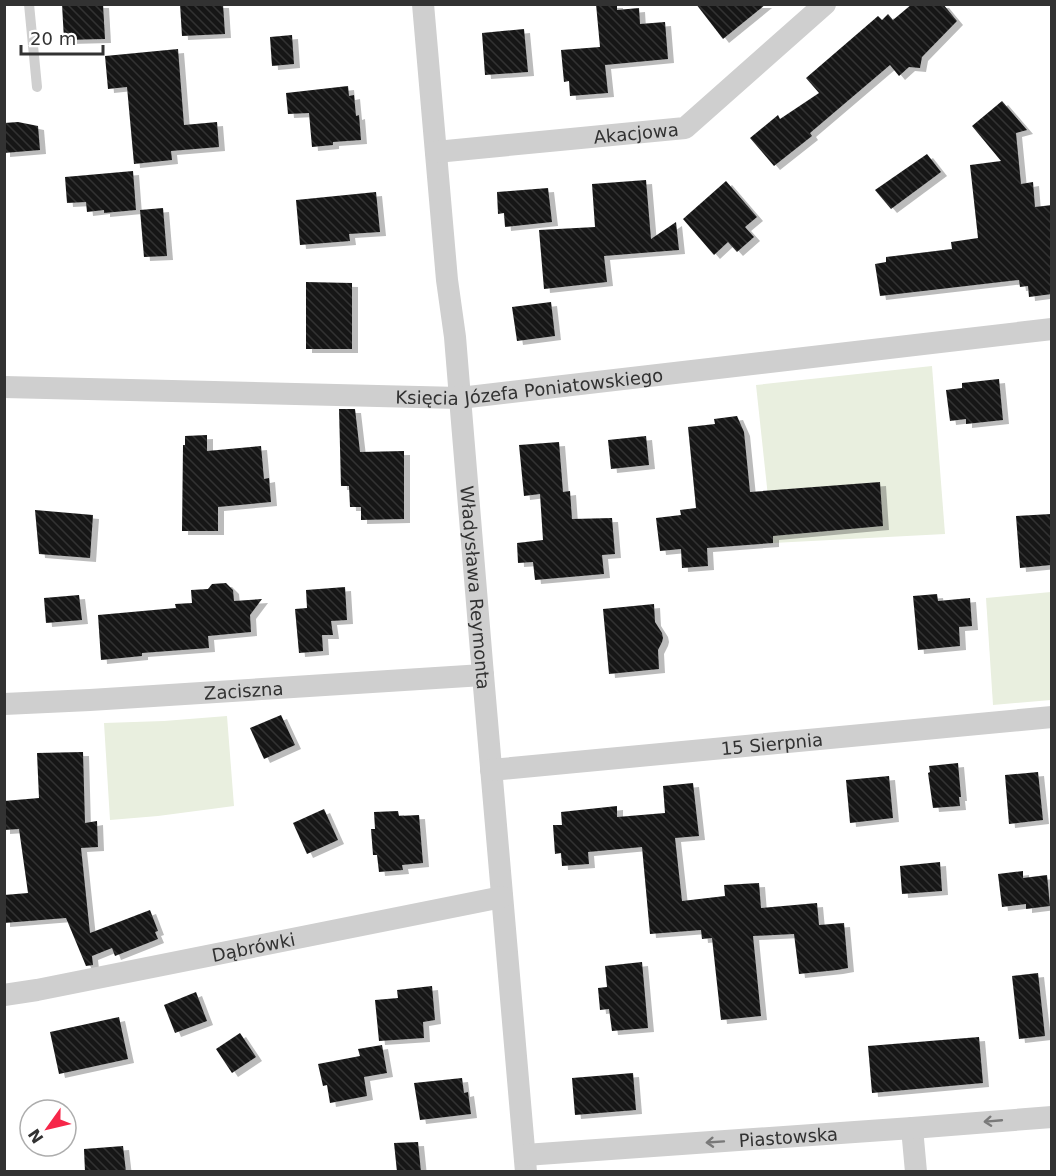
<svg xmlns="http://www.w3.org/2000/svg" width="1056" height="1176" viewBox="0 0 1056 1176" font-family="'DejaVu Sans',sans-serif">
<style>
.grass{fill:#e9efdf}
.building{fill:url(#building-back-hatch);filter:url(#shadow)}
.lines{fill:none;stroke-linecap:round;stroke-linejoin:round}
.service{stroke:#cfcfcf;stroke-width:10}
.minor{stroke:#cfcfcf;stroke-width:22}
.oneway{stroke:#797979}
.labels{text-anchor:middle;dominant-baseline:central;stroke-width:6;stroke-linejoin:round;paint-order:stroke}
.street-label{font-size:18px;fill:#323232;stroke:#fff}
</style>
<defs>
<pattern id="building-back-hatch" width="6" height="6" patternUnits="userSpaceOnUse" patternTransform="scale(1.5)"><rect width="6" height="6" fill="#191919"/><path d="M-1 5l2 2M0 0l6 6M5-1l2 2" fill="none" stroke="#323232"/></pattern>
<filter id="shadow"><feDropShadow dx="6" dy="4" stdDeviation="0" flood-color="#0004"/></filter>
</defs>
<rect width="100%" height="100%" fill="#fff"/>
<!-- grass -->
<g class="grass">
<path d="M932 366 945 534 773 543 756 385Z"/>
<path d="M1051 592V700L993 705 986 598Z"/>
<path d="M227 716 234 806 158 816 110 820 104 723 164 721Z"/>
</g>
<!-- building -->
<g class="building">
<path d="M62 4H103L105 39 64 40Z"/>
<path d="M180 4H223L225 34 182 36Z"/>
<path d="M596 4H617V10L639 8 640 24 665 22 668 59 605 65 608 93 570 96 569 81 564 82 561 50 600 47Z"/>
<path d="M696 4H766L723 39Z"/>
<path d="M912 4H943L957 21 922 57 920 68 909 67 899 76 890 65 810 133 812 136 774 166 750 138 778 115 780 119 819 93 806 78 878 16 882 20 888 14 893 20Z"/>
<path d="M524 29 528 72 485 75 482 33Z"/>
<path d="M292 35 294 64 272 66 270 37Z"/>
<path d="M178 49 184 125 217 122 219 147 171 151 172 160 134 164 127 87 108 89 105 56Z"/>
<path d="M348 86 349 96 354 95 356 116 359 115 361 140 333 142V145L312 147 309 113 288 114 286 93Z"/>
<path d="M1002 101 1027 130 1016 133 1021 184 1033 182 1035 207 1052 205V294L1029 297 1028 286 1020 287 1019 280 880 296 875 264 886 262V257L952 249 951 242 978 238 970 165 1001 161 972 126Z"/>
<path d="M18 122 38 126 40 150 4 153V123Z"/>
<path d="M927 154 941 172 891 209 875 190Z"/>
<path d="M133 171 136 210 104 213V210L87 212 86 202 67 203 65 177Z"/>
<path d="M646 180 651 239 676 222 679 250 604 256 607 282 544 289 539 230 595 227 592 184Z"/>
<path d="M726 181 757 217 745 227 754 237 737 252 728 242 714 255 683 219Z"/>
<path d="M548 188 552 222 505 227 504 213 498 214 497 192Z"/>
<path d="M376 192 380 232 349 234 350 241 300 245 296 200Z"/>
<path d="M163 208 167 256 144 257 140 210Z"/>
<path d="M306 282 352 283V349H306Z"/>
<path d="M551 302 555 336 517 341 512 307Z"/>
<path d="M999 379 1003 420 966 424V419L950 421 946 390 962 388V383Z"/>
<path d="M339 409H355L360 452 404 451V519L361 520V507H350L349 486H341Z"/>
<path d="M737 416 744 432 750 492 880 482 883 526 773 536V543L707 548 708 566 682 568 681 549 660 551 656 518 681 515 680 510 696 508 688 427 715 424 714 419Z"/>
<path d="M207 435V451L261 446 264 479 269 478 271 502 218 507V531H182L183 445H185V436Z"/>
<path d="M646 436 649 465 611 469 608 440Z"/>
<path d="M559 442 563 492 570 491 572 519 612 518 615 554 602 555 604 574 535 580 533 562 518 563 517 543 543 540 540 494 524 496 519 445Z"/>
<path d="M35 510 93 515 90 558 39 554Z"/>
<path d="M1051 514V565L1020 568 1016 516Z"/>
<path d="M226 583 233 590 234 601 262 599 250 615 251 632 208 636 209 648 142 653V656L101 660 98 615 176 608 175 604 192 603 191 590 208 589 212 584Z"/>
<path d="M345 587 347 620 331 621 333 635H322L323 651 299 653 295 609 307 608 306 590Z"/>
<path d="M937 594 938 601 970 598 972 626 959 627 960 646 918 650 913 596Z"/>
<path d="M79 595 82 620 46 623 44 598Z"/>
<path d="M654 604 655 622 662 633 663 638 662 642 658 650 659 669 609 674 603 609Z"/>
<path d="M281 715 295 745 264 759 250 728Z"/>
<path d="M83 752 85 823 97 821 98 847 81 848 90 933 150 910 158 931 155 932 158 939 115 956 112 948 92 956 93 965 86 966 66 918 4 923V895L28 893 19 829 4 830V801L39 798 37 753Z"/>
<path d="M958 763 961 797H959L960 806 933 808 928 773 930 772 929 766Z"/>
<path d="M1038 772 1043 820 1009 824 1005 775Z"/>
<path d="M889 776 893 818 850 823 846 780Z"/>
<path d="M693 783 699 836 675 838 682 901 725 896 724 885 759 883 761 908 817 903 819 925 844 923 848 968 837 970 799 974 794 934 753 936 761 1016 721 1020 712 938 702 939 701 930 650 934 642 847 588 852 589 864 562 866 561 853 555 854 553 825H562L561 812 617 806V817L665 813 663 786Z"/>
<path d="M324 809 338 840 307 854 293 823Z"/>
<path d="M398 811 399 816 419 815 423 863 402 865 403 870 379 872 377 855H373L371 829H375L374 812Z"/>
<path d="M940 862 942 891 902 894 900 866Z"/>
<path d="M1023 871V878L1047 875 1050 906 1026 909V904L1002 907 998 874Z"/>
<path d="M642 962 648 1028 612 1031 609 1009 600 1010 598 988 607 987 605 966Z"/>
<path d="M1038 973 1045 1036 1019 1039 1012 976Z"/>
<path d="M432 986 435 1020 423 1022 424 1038 379 1041 375 1000 398 998 397 990Z"/>
<path d="M196 992 207 1021 175 1033 164 1005Z"/>
<path d="M119 1017 128 1059 59 1074 50 1032Z"/>
<path d="M240 1033 256 1057 232 1073 216 1049Z"/>
<path d="M979 1037 983 1083 872 1093 868 1046Z"/>
<path d="M382 1045 387 1073 364 1077 367 1096 330 1103 327 1085 323 1086 318 1064 360 1056 358 1049Z"/>
<path d="M633 1073 636 1110 575 1115 572 1078Z"/>
<path d="M462 1078 464 1093 468 1092 471 1114 420 1120 414 1083Z"/>
<path d="M418 1142 421 1172H397L394 1143Z"/>
<path d="M123 1146 126 1172H85L84 1149Z"/>
</g>
<g class="lines">
<!-- service -->
<path class="service" d="M29 4 37 87"/>
<!-- minor -->
<g class="minor">
<path id="s1" d="M423 4 447 280 455 337 460 398 483 675 526 1172"/>
<path id="s2" d="M436 152 685 128 825 4"/>
<path id="s3" d="M4 387 460 398 1052 329"/>
<path id="s4" d="M4 704 90 700 483 675"/>
<path id="s5" d="M491 770 1052 717"/>
<path id="s6" d="M4 995 37 990 502 897"/>
<path d="M912 1128 916 1172"/>
<path id="s7" d="M525 1155 912 1128 1052 1117"/>
</g>
</g>
<!-- one-way arrows -->
<defs><path id="oneway-shaft" d="M-6 0H5M1.5-3L5.5 0L1.5 3" fill="none" stroke-width="1.6" stroke-linecap="round" stroke-linejoin="round" transform="scale(1.5)"/></defs>
<g class="oneway">
<use href="#oneway-shaft" transform="translate(993 1121) rotate(175)"/>
<use href="#oneway-shaft" transform="translate(715 1142) rotate(176)"/>
</g>
<g class="labels">
<!-- street labels -->
<g class="street-label">
<text stroke="none"><textPath href="#s2" startOffset="201">Akacjowa</textPath></text>
<text stroke="none"><textPath href="#s3" startOffset="526">Księcia Józefa Poniatowskiego</textPath></text>
<text stroke="none"><textPath href="#s1" startOffset="586">Władysława Reymonta</textPath></text>
<text stroke="none"><textPath href="#s4" startOffset="240">Zaciszna</textPath></text>
<text stroke="none"><textPath href="#s5" startOffset="282">15 Sierpnia</textPath></text>
<text stroke="none"><textPath href="#s6" startOffset="254">Dąbrówki</textPath></text>
<text stroke="none"><textPath href="#s7" startOffset="264">Piastowska</textPath></text>
</g>
</g>
<!-- border -->
<rect width="1056" height="1176" fill="none" stroke="#323232" stroke-width="12"/>
<!-- north arrow -->
<g transform="translate(48 1128) rotate(236)"><circle r="28" fill="#ffffff" stroke="#adadad" stroke-width="1.5"/>
<path d="M0-4.5L10 22L0 15L-10 22Z" fill="#f62649"/>
<text y="-9" font-size="16" font-weight="bold" text-anchor="middle" fill="#323232">N</text>
</g>
<!-- scale -->
<path d="M21 45v9h82v-9" fill="none" stroke="#323232" stroke-width="3"/>
<text x="30" y="45" font-size="18" fill="#323232" stroke="#ffffff" stroke-width="4.5" paint-order="stroke">20 m</text>
</svg>
